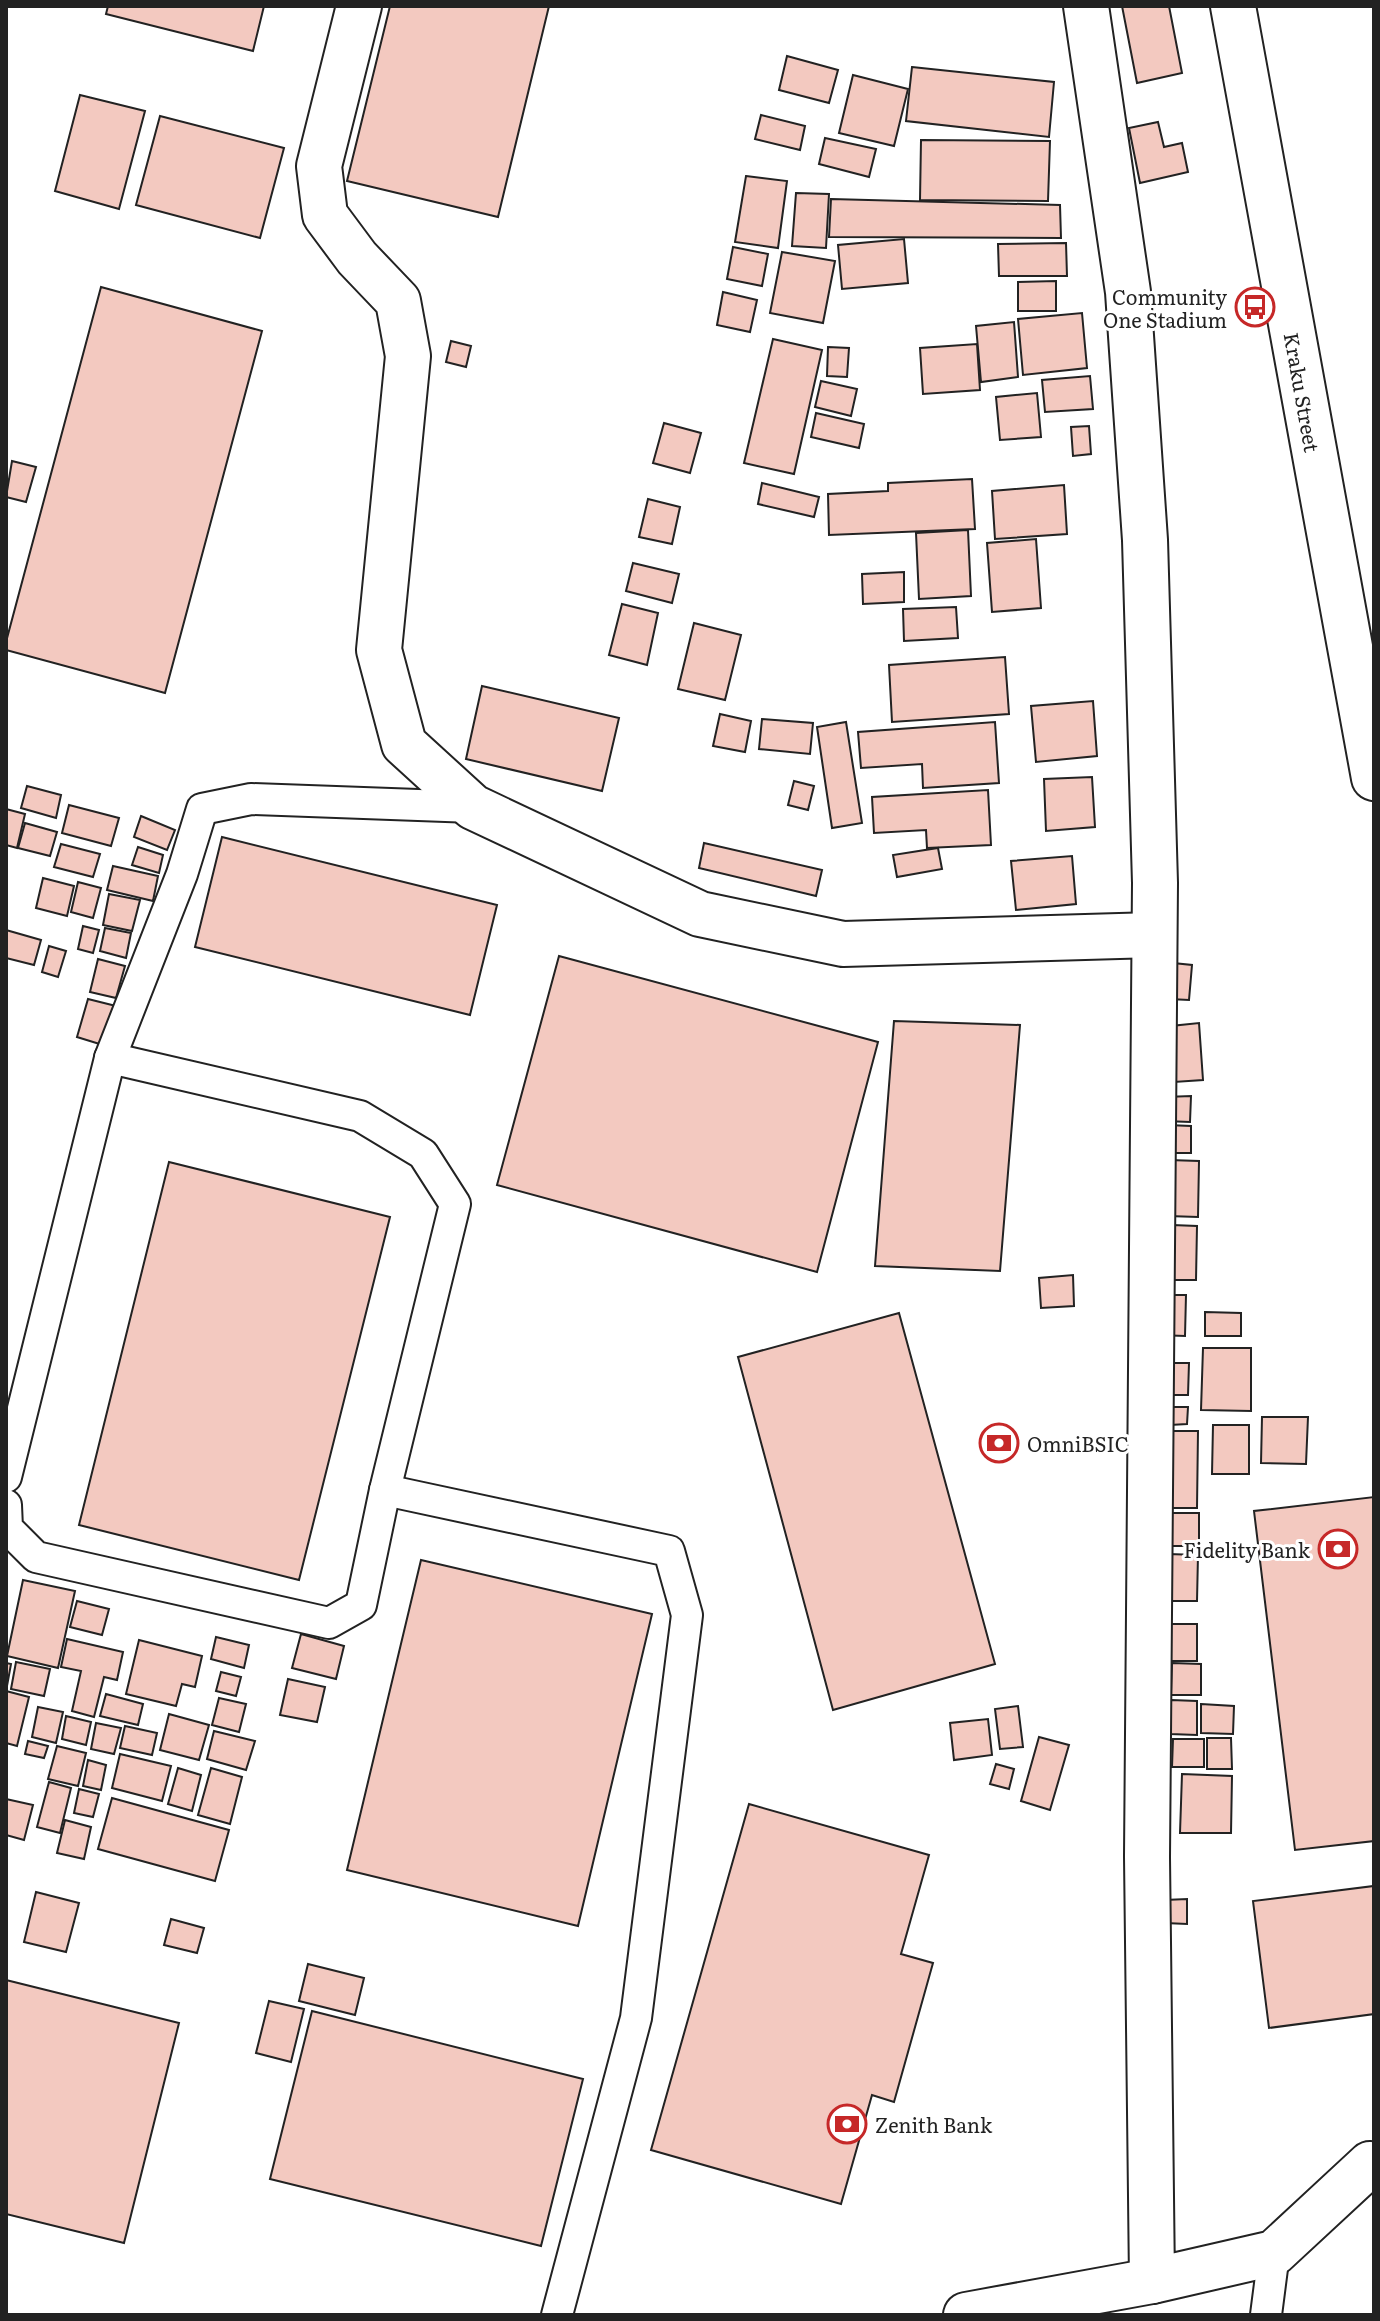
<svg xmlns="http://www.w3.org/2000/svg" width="1380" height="2321" viewBox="0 0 1380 2321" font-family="Literata,serif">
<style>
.building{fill:#f3c9c0;stroke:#222;stroke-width:2}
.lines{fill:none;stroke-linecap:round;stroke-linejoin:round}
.service-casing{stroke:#222;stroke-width:34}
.minor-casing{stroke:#222;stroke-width:48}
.secondary-casing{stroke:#222;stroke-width:48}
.service{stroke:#fff;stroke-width:30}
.minor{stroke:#fff;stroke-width:44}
.secondary{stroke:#fff;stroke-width:44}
.labels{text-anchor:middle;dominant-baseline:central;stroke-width:6;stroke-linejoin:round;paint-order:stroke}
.poi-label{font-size:20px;fill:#222;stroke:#fff;text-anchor:end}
.street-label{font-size:20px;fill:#222;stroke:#fff}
</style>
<rect width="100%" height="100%" fill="#fff"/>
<!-- building -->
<g class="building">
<path d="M108 6H264L253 51 106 14Z"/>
<path d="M390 6H549L498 217 347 181Z"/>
<path d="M1122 6H1169L1182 73 1137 83Z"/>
<path d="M787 56 838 70 829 103 779 90Z"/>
<path d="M912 67 1054 82 1049 137 906 121Z"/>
<path d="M853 75 908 89 894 146 839 133Z"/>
<path d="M80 95 145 111 119 209 55 191Z"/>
<path d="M761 115 805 126 800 150 755 139Z"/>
<path d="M160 116 284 148 260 238 136 205Z"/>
<path d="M1158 122 1164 147 1182 143 1188 172 1140 183 1129 128Z"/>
<path d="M825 138 876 149 869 177 819 164Z"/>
<path d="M921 140 1050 141 1048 201 920 200Z"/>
<path d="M746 176 787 181 778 248 735 242Z"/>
<path d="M796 193 829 194 826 248 792 246Z"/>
<path d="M831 199 1060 205 1061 238 829 237Z"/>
<path d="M904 239 908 283 842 289 838 245Z"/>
<path d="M1066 243 1067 276H999L998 244Z"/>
<path d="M733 247 768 254 762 286 727 279Z"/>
<path d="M782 252 835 261 823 323 770 313Z"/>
<path d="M1056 281V311H1018V282Z"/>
<path d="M101 287 262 331 165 693 6 650V642Z"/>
<path d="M723 292 757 300 750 332 717 325Z"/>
<path d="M1082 313 1087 368 1023 375 1018 319Z"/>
<path d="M1014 322 1018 377 981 382 976 326Z"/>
<path d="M773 339 822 350 794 474 744 463Z"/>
<path d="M451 341 471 346 466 367 446 362Z"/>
<path d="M977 344 980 390 923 394 920 348Z"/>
<path d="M828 347 849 348 847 377 827 376Z"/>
<path d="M1090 376 1093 409 1045 412 1042 380Z"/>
<path d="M821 381 857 389 851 416 815 407Z"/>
<path d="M1037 393 1041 437 1000 440 996 397Z"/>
<path d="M816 413 864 424 859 448 811 437Z"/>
<path d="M664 423 701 433 690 473 653 463Z"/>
<path d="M1089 426 1091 454 1073 456 1071 427Z"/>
<path d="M12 461 36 467 26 502 6 497Z"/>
<path d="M972 479 975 529 829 535 828 494 888 491V483Z"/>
<path d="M762 483 819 497 814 517 758 504Z"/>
<path d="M1064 485 1067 534 995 539 992 491Z"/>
<path d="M648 499 680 507 672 544 639 537Z"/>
<path d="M968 530 971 596 919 599 916 533Z"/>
<path d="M1036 539 1041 608 992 612 987 543Z"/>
<path d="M633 563 679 574 672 603 626 591Z"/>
<path d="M904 572V602L863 604 862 574Z"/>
<path d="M622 604 658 613 647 665 609 655Z"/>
<path d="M956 607 958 638 904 641 903 609Z"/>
<path d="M694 623 741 635 725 700 678 689Z"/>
<path d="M1005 657 1009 714 892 722 889 665Z"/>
<path d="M482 686 619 718 602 791 466 759Z"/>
<path d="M1093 701 1097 756 1036 762 1031 706Z"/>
<path d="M720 714 751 721 745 752 713 746Z"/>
<path d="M762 719 813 723 810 754 759 749Z"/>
<path d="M846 722 862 823 832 828 817 727Z"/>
<path d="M995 722 999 783 923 788 922 764 861 768 858 732Z"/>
<path d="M1092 777 1095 827 1046 831 1044 779Z"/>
<path d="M794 781 814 786 808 810 788 805Z"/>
<path d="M27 786 61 795 56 818 21 808Z"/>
<path d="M988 790 991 845 927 848 926 830 874 833 872 797Z"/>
<path d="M69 805 119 818 111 846 62 833Z"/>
<path d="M6 809 25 814 17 848 6 845Z"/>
<path d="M141 816 175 830 167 850 134 837Z"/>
<path d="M25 823 57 832 50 856 18 848Z"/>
<path d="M222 837 497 905 470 1015 195 947Z"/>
<path d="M704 843 822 870 816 896 699 868Z"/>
<path d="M61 844 100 854 93 877 54 867Z"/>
<path d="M138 847 163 855 159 873 132 865Z"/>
<path d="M938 848 942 869 897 877 893 855Z"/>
<path d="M1072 856 1076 904 1016 910 1011 861Z"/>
<path d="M113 866 158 876 153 901 107 890Z"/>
<path d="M43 878 74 886 67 916 36 908Z"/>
<path d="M78 882 101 888 93 918 71 912Z"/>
<path d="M109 894 140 900 132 931 103 925Z"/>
<path d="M83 926 99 930 93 953 78 949Z"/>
<path d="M105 928 131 933 126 958 100 951Z"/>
<path d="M6 930 41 940 34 965 6 958Z"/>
<path d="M49 946 66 951 58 977 42 972Z"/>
<path d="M559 956 878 1042 817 1272 497 1185Z"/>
<path d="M98 959 125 966 116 998 90 992Z"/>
<path d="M1173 963 1192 965 1189 1000 1169 999Z"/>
<path d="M88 999 116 1006 106 1046 77 1037Z"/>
<path d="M894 1021 1020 1025 1000 1271 875 1266Z"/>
<path d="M1199 1023 1203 1080 1174 1082 1171 1026Z"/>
<path d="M1191 1096 1190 1122 1164 1121 1165 1097Z"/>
<path d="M1167 1125 1191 1126V1153H1167Z"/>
<path d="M1169 1160 1199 1161 1198 1217 1168 1216Z"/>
<path d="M169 1162 390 1217 299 1580 79 1525Z"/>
<path d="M1172 1225 1197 1226 1196 1280H1171Z"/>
<path d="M1073 1275 1074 1306 1041 1308 1039 1278Z"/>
<path d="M1158 1295H1186L1185 1336 1157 1335Z"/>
<path d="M1205 1312 1241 1313V1336H1205Z"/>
<path d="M899 1313 995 1664 833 1710 738 1357Z"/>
<path d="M1203 1348H1251V1411L1201 1410Z"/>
<path d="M1169 1363H1189L1188 1395H1169Z"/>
<path d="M1170 1407H1188L1187 1424 1170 1425Z"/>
<path d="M1262 1417H1308L1306 1464 1261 1463Z"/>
<path d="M1213 1425H1249V1474H1212Z"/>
<path d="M1169 1431H1198L1197 1508H1168Z"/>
<path d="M1374 1497V1841L1295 1850 1254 1511Z"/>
<rect x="1171" y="1513" width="28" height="33"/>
<path d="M1168 1554 1198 1555 1197 1601H1167Z"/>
<path d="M421 1560 652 1614 578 1926 347 1870Z"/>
<path d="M23 1580 75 1591 58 1668 7 1656Z"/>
<path d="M77 1601 109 1609 102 1635 70 1627Z"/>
<rect x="1168" y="1624" width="29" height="37"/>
<path d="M301 1634 344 1646 336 1679 292 1668Z"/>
<path d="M216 1637 249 1645 244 1668 211 1659Z"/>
<path d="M67 1639 123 1652 117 1680 104 1677 94 1717 72 1711 81 1671 61 1667Z"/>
<path d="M139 1640 202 1656 195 1687 182 1684 176 1706 126 1694Z"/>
<path d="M16 1662 50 1669 44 1696 11 1689Z"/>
<path d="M6 1663 11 1664 7 1686 6 1685Z"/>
<path d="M1172 1663 1201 1664V1695H1171Z"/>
<path d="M221 1672 241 1677 236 1696 216 1691Z"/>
<path d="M288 1679 325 1687 317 1722 280 1715Z"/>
<path d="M6 1691 29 1697 17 1746 6 1743Z"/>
<path d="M106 1694 143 1704 138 1725 100 1716Z"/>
<path d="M219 1698 246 1704 239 1732 212 1725Z"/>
<path d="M1171 1700 1197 1701V1735L1170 1734Z"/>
<path d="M1201 1704 1234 1706 1233 1734 1201 1733Z"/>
<path d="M1018 1706 1023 1747 1000 1749 995 1709Z"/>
<path d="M38 1707 63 1712 56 1743 32 1737Z"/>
<path d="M169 1714 209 1725 199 1760 160 1750Z"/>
<path d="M66 1716 91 1722 86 1745 62 1739Z"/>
<path d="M988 1719 992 1755 954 1760 950 1723Z"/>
<path d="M96 1723 121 1728 114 1754 91 1749Z"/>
<path d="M125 1726 157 1733 152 1755 120 1748Z"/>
<path d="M214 1731 255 1741 246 1770 207 1759Z"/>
<path d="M1039 1737 1069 1745 1050 1810 1021 1801Z"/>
<path d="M1207 1738H1231L1232 1769H1207Z"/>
<path d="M1173 1739H1204V1767H1172Z"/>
<path d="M28 1741 48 1746 44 1758 25 1754Z"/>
<path d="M57 1746 86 1753 78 1786 48 1779Z"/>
<path d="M120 1754 171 1766 162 1801 112 1788Z"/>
<path d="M88 1760 106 1765 101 1790 83 1786Z"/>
<path d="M996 1764 1014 1769 1009 1789 990 1784Z"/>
<path d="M178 1768 201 1775 192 1811 168 1804Z"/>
<path d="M211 1768 242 1777 230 1824 198 1815Z"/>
<path d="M1182 1774 1232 1776 1231 1833H1180Z"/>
<path d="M49 1782 71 1788 60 1833 37 1827Z"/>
<path d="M79 1789 99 1794 93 1817 74 1813Z"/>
<path d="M112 1798 229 1830 215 1881 98 1849Z"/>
<path d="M6 1799 33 1805 24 1840 6 1835Z"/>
<path d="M749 1804 929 1855 901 1954 933 1963 894 2102 872 2095 841 2204 651 2150Z"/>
<path d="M65 1820 91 1827 84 1859 57 1853Z"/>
<path d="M1374 1886V2014L1269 2028 1253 1901Z"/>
<path d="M36 1892 79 1903 66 1952 24 1942Z"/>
<path d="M1187 1899V1924L1165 1923V1900Z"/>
<path d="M171 1919 204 1928 197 1953 164 1945Z"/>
<path d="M308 1964 364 1978 355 2015 299 2001Z"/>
<path d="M6 1980 179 2023 124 2243 6 2214Z"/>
<path d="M269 2001 304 2009 291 2062 256 2053Z"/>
<path d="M312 2011 583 2079 541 2246 270 2179Z"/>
</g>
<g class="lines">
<!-- service casing -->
<g class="service-casing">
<g id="service">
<path d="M6 1477 110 1058 182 874 202 809 251 799 473 807"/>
<path d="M385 1490 669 1551 687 1615 636 2018 557 2315"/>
<path d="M6 1505 7 1528 36 1557 329 1623 361 1605 385 1490 455 1204 423 1154 360 1116 110 1058"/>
<path d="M1266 2315 1274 2253"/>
</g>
</g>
<!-- minor casing -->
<g class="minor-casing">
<g id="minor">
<path d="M359 6 319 166 325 215 357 258 398 301 408 356 379 650 404 744 473 807 700 914 843 944 1154 935"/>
<path d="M1086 6 1128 292 1145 540 1155 883 1147 1857 1152 2281 1274 2253 1370 2164"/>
<path d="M966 2315 1152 2281"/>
</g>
</g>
<!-- secondary casing -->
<g class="secondary-casing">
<path id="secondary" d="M1233 6 1374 778"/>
</g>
<!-- service -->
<use href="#service" class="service"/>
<!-- minor -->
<use href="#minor" class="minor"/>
<!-- secondary -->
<use href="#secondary" class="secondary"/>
</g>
<!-- icons -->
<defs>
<g id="bus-ring" transform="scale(2)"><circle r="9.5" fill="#fff" stroke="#c62828" stroke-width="1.5"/><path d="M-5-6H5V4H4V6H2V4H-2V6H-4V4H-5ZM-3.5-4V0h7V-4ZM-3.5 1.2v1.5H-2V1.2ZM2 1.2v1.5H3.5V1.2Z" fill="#c62828"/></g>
<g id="bank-ring" transform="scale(2)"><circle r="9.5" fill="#fff" stroke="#c62828" stroke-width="1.5"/><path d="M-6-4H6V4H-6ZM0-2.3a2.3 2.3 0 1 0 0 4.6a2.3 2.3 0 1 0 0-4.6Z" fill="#c62828"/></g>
</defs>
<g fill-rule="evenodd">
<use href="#bus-ring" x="1255" y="307"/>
<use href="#bank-ring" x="999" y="1443"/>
<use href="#bank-ring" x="1338" y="1549"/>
<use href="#bank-ring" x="847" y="2124"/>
</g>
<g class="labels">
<!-- poi labels -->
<g class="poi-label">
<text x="1227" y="296">Community<tspan x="1227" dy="23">One Stadium</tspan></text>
<text x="1027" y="1443" text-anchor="start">OmniBSIC</text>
<text x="1310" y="1549">Fidelity Bank</text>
<text x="875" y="2124" text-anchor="start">Zenith Bank</text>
</g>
<!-- street labels -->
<g class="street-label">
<text transform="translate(1303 392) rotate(80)">Kraku Street</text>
</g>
</g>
<!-- border -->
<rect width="1380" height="2321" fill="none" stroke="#222222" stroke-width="16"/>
</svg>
